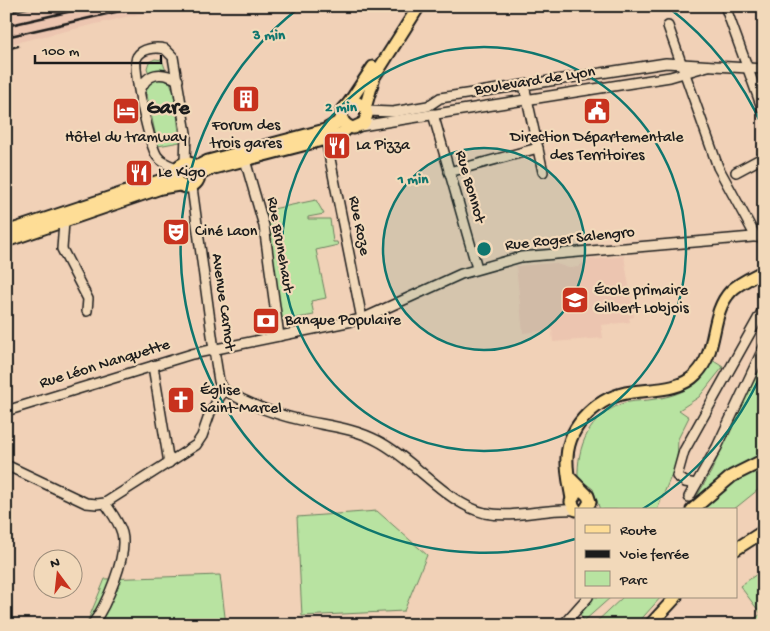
<svg xmlns="http://www.w3.org/2000/svg" width="770" height="631" viewBox="0 0 770 631" font-family="'Gochi Hand',sans-serif">
<style>
.built{fill:#ecc5b0}
.green{fill:#b8e3a1;stroke:#6a805e}
.lines{fill:none;stroke-linecap:round;stroke-linejoin:round}
.minor-casing{stroke:#1c1c1c;stroke-width:12}
.major-casing{stroke:#1c1c1c;stroke-width:15}
.minor{stroke:#f2d9ba;stroke-width:9}
.major{stroke:#fedd96;stroke-width:11}
.rail{stroke:#1c1c1c;stroke-width:2.5}
.ring{fill:none;stroke:#0f766e;stroke-width:2.5}
.labels{text-anchor:middle;dominant-baseline:central;stroke-width:4.5;stroke-linejoin:round;paint-order:stroke}
.street-label{font-size:16px;fill:#1c1c1c;stroke:#f2d9ba}
.poi-label{font-size:16px;fill:#1c1c1c;stroke:#f2d9ba;text-anchor:start}
.district-label{font-size:21px;font-weight:bold;fill:#1c1c1c;stroke:#f2d9ba}
.centre{fill:#0f766e;stroke:#f2d9ba;stroke-width:2.5}
.ring-label{font-size:15px;text-anchor:middle;font-weight:bold;fill:#0f766e;stroke:#f2d9ba;stroke-width:4.5;stroke-linejoin:round;paint-order:stroke}
</style>
<rect width="100%" height="100%" fill="#f1d1b7"/>
<filter id="ink" filterUnits="userSpaceOnUse"><feTurbulence type="fractalNoise" baseFrequency=".02" numOctaves="2"/><feDisplacementMap in="SourceGraphic" scale="10" xChannelSelector="R" yChannelSelector="G"/><feConvolveMatrix kernelMatrix="1 2 1 2 8 2 1 2 1" color-interpolation-filters="sRGB"/></filter>
<g filter="url(#ink)">
<!-- built -->
<g class="built">
<path d="M6 6H173L6 45Z"/>
<path d="M624 256 634 317 629 318 630 322 601 325 603 338 553 342 552 330 523 333 516 266 554 263 569 268 578 267 586 260Z"/>
</g>
<!-- green -->
<g class="green">
<path d="M155 59 162 60 175 96 180 142 158 146 146 91 147 84 151 80 147 68 149 62Z"/>
<path d="M316 200 324 214 308 217V219H330L333 242H337L338 245 316 250 326 298 311 301 314 315 281 321 270 245 272 239 269 236 263 211Z"/>
<path d="M712 360 723 367 699 397 679 410 689 417 678 439 677 462 657 510H600L593 489 578 478C577 446 589 417 621 404 629 401 639 401 648 400 675 397 702 388 712 360Z"/>
<path d="M756 372H764V485L733 510H689L711 472Z"/>
<path d="M377 511 427 555 404 611 302 616 297 517Z"/>
<path d="M764 569V625H746L761 614 740 586Z"/>
<path d="M220 575 226 625H86L105 579Z"/>
<path d="M591 597H611L584 621 579 612Z"/>
<path d="M623 597H661L636 625H593Z"/>
</g>
<g class="lines">
<!-- minor casing -->
<g class="minor-casing">
<g id="minor">
<path d="M725 6 764 113"/>
<path d="M668 26 718 167 756 237"/>
<path d="M524 85 543 172"/>
<path d="M140 91C147 72 161 71 178 80"/>
<path d="M366 111 393 112 428 106 440 98 666 63 764 69"/>
<path d="M433 114 477 268"/>
<path d="M361 126 670 77 708 66"/>
<path d="M326 139 362 319"/>
<path d="M245 160 264 226 279 336"/>
<path d="M177 168C169 165 162 163 157 156 150 146 131 65 137 57 142 48 156 47 165 49L173 57 186 133 185 163"/>
<path d="M449 172 538 148"/>
<path d="M736 172 764 157"/>
<path d="M192 187 214 350 219 381 224 390"/>
<path d="M64 222 62 249 88 299 87 311"/>
<path d="M153 366 169 463"/>
<path d="M224 390C248 404 273 414 301 420 328 426 354 428 378 441 415 460 447 504 485 513 515 519 545 508 576 510"/>
<path d="M6 411 192 354 362 319 461 274 521 257 764 236"/>
<path d="M6 465 86 503 97 504 105 503 196 445 202 436 210 413 224 390"/>
<path d="M696 484 685 482 677 476 684 451 764 308"/>
<path d="M689 497 717 447 764 347"/>
<path d="M92 625C106 606 128 556 122 533 119 522 111 512 105 503"/>
<path d="M563 625 588 597"/>
</g>
</g>
<!-- major casing -->
<g class="major-casing">
<g id="major">
<path d="M349 103 373 67"/>
<path d="M365 108 358 103H349L341 112C341 120 345 126 353 128L364 123 367 115 365 108 374 77 419 6"/>
<circle cx="187" cy="175" r="12"/>
<path d="M196 167 208 161 325 130 342 120"/>
<path d="M199 175 210 169 326 139 342 133 349 127"/>
<path d="M6 232 174 176"/>
<path d="M6 241 161 188 179 185"/>
<path d="M569 477 588 496 590 502 585 510"/>
<path d="M572 499C570 486 566 471 567 457 569 424 599 396 632 392 653 389 680 391 696 374 719 351 709 314 731 291 740 282 753 277 764 271"/>
<path d="M576 510 571 502 576 493"/>
<path d="M692 510 732 476 764 460"/>
<path d="M736 549 764 531"/>
<path d="M650 625 676 597"/>
</g>
</g>
<!-- minor -->
<use href="#minor" class="minor"/>
<!-- major -->
<use href="#major" class="major"/>
<!-- rail -->
<g class="rail">
<path d="M6 13 35 6"/>
<path d="M6 26 94 6"/>
<path d="M6 37 142 6"/>
<path d="M6 49 18 46"/>
</g>
</g>
</g>
<!-- distance rings -->
<circle cx="484" cy="249" r="101" fill="#0f766e" fill-opacity=".12"/>
<g class="ring">
<circle cx="484" cy="249" r="101"/>
<circle cx="484" cy="249" r="202"/>
<path d="M763 370A304 304 0 0 1 641 510M575 539A304 304 0 0 1 299 8M669 8A304 304 0 0 1 763 128"/>
</g>
<!-- icons -->
<defs>
<g id="building-square" transform="scale(1.4375)"><rect x="-9" y="-9" width="18" height="18" rx="4" fill="#c8321e" stroke="#f2d9ba"/><path d="M-4-6H4V6H1V3H-1V6H-4ZM-2.5-4.3h1.7v1.8h-1.7ZM.8-4.3h1.7v1.8H.8ZM-2.5-1h1.7V.8h-1.7ZM.8-1h1.7V.8H.8Z" fill="#fff"/></g>
<g id="hotel-square" transform="scale(1.4375)"><rect x="-9" y="-9" width="18" height="18" rx="4" fill="#c8321e" stroke="#f2d9ba"/><path d="M-6-4.5h1.5V1H6V5H4.5V3h-9V5H-6ZM-4 0a1.8 1.8 0 1 1 3.6 0ZM.5 0V-2.5h3Q6-2.5 6 0Z" fill="#fff"/></g>
<g id="civic-square" transform="scale(1.4375)"><rect x="-9" y="-9" width="18" height="18" rx="4" fill="#c8321e" stroke="#f2d9ba"/><path d="M-.6-6.5H3V-4.5H.6V-3L4-1V1h2V6H-6V1h2V-1L-.6-3ZM-1.2 2.5V6h2.4V2.5Z" fill="#fff"/></g>
<g id="restaurant-square" transform="scale(1.4375)"><rect x="-9" y="-9" width="18" height="18" rx="4" fill="#c8321e" stroke="#f2d9ba"/><path d="M-5-6h1v4h1v-4h1v4h1v-4h1v5L-1.5 .5V6h-2V.5L-5-1ZM5-6V6H3V1.5H1.5Q1.5-4 5-6Z" fill="#fff"/></g>
<g id="theatre-square" transform="scale(1.4375)"><rect x="-9" y="-9" width="18" height="18" rx="4" fill="#c8321e" stroke="#f2d9ba"/><path d="M-5-5.5Q0-4 5-5.5V0Q5 5 0 6Q-5 5-5 0ZM-3.3-2.5H-1v1.5H-3.3ZM1-2.5H3.3v1.5H1ZM-2.8 1Q0 5.5 2.8 1Z" fill="#fff"/></g>
<g id="school-square" transform="scale(1.4375)"><rect x="-9" y="-9" width="18" height="18" rx="4" fill="#c8321e" stroke="#f2d9ba"/><path d="M0-5L7-2L0 1L-7-2ZM-4 1L0 2.5L4 1V4Q0 6-4 4Z" fill="#fff"/></g>
<g id="bank-square" transform="scale(1.4375)"><rect x="-9" y="-9" width="18" height="18" rx="4" fill="#c8321e" stroke="#f2d9ba"/><path d="M-6-4H6V4H-6ZM0-2.3a2.3 2.3 0 1 0 0 4.6a2.3 2.3 0 1 0 0-4.6Z" fill="#fff"/></g>
<g id="church-square" transform="scale(1.4375)"><rect x="-9" y="-9" width="18" height="18" rx="4" fill="#c8321e" stroke="#f2d9ba"/><path d="M-1.2-6h2.4v3.5h3.3v2.4h-3.3V6h-2.4V-.1h-3.3v-2.4h3.3Z" fill="#fff"/></g>
</defs>
<g fill-rule="evenodd">
<use href="#building-square" x="246" y="99"/>
<use href="#hotel-square" x="126" y="111"/>
<use href="#civic-square" x="597" y="111"/>
<use href="#restaurant-square" x="337" y="146"/>
<use href="#restaurant-square" x="139" y="173"/>
<use href="#theatre-square" x="176" y="232"/>
<use href="#school-square" x="575" y="300"/>
<use href="#bank-square" x="266" y="321"/>
<use href="#church-square" x="181" y="400"/>
</g>
<g class="labels">
<!-- street labels -->
<g class="street-label">
<text transform="translate(535 82) rotate(-9)">Boulevard de Lyon</text>
<text transform="translate(469 187) rotate(74)">Rue Bonnot</text>
<text transform="translate(358 226) rotate(79)">Rue Roze</text>
<text transform="translate(570 240) rotate(-6)">Rue Roger Salengro</text>
<text transform="translate(279 245) rotate(80)">Rue Brunehaut</text>
<text transform="translate(222 302) rotate(82)">Avenue Carnot</text>
<text transform="translate(105 365) rotate(-17)">Rue Léon Nanquette</text>
</g>
<!-- poi labels -->
<g class="poi-label">
<text x="246" y="126" text-anchor="middle">Forum des<tspan x="246" dy="18">trois gares</tspan></text>
<text x="126" y="138" text-anchor="middle">Hôtel du tramway</text>
<text x="597" y="138" text-anchor="middle">Direction Départementale<tspan x="597" dy="18">des Territoires</tspan></text>
<text x="356" y="146">La Pizza</text>
<text x="158" y="173">Le Kigo</text>
<text x="195" y="232">Ciné Laon</text>
<text x="594" y="291">École primaire<tspan x="594" dy="18">Gilbert Lobjois</tspan></text>
<text x="285" y="321">Banque Populaire</text>
<text x="200" y="391">Église<tspan x="200" dy="18">Saint-Marcel</tspan></text>
</g>
<!-- district labels -->
<g class="district-label">
<text x="168" y="109">Gare</text>
</g>
</g>
<circle cx="484" cy="249" r="8" class="centre"/>
<g class="ring-label">
<text x="269" y="39">3 min</text>
<text x="341" y="111">2 min</text>
<text x="413" y="183">1 min</text>
</g>
<!-- margin -->
<rect width="770" height="631" fill="none" stroke="#f2d9ba" stroke-width="25"/>
<rect x="12" y="12" width="745" height="606" fill="none" stroke="#1c1c1c" stroke-width="2" filter="url(#ink)"/>
<!-- legend -->
<rect x="575" y="508" width="162" height="90" fill="#f2d9ba" stroke="#9c8d7b"/>
<rect x="585" y="525" width="25" height="8" fill="#fedd96" stroke="#9c8d7b"/>
<text x="620" y="534" font-size="15" fill="#1c1c1c">Route</text>
<rect x="585" y="550" width="25" height="8" fill="#1c1c1c" stroke="#9c8d7b"/>
<text x="620" y="558" font-size="15" fill="#1c1c1c">Voie ferrée</text>
<rect x="585" y="571" width="25" height="15" fill="#b8e3a1" stroke="#9c8d7b"/>
<text x="620" y="584" font-size="15" fill="#1c1c1c">Parc</text>
<!-- north arrow -->
<g transform="translate(58 574) rotate(345)"><circle r="24" fill="#f2d9ba" stroke="#9c8d7b"/>
<path d="M0-4L9 19L0 12L-9 19Z" fill="#c8321e"/>
<text y="-8" font-size="14" font-weight="bold" text-anchor="middle" fill="#1c1c1c">N</text>
</g>
<!-- scale -->
<path d="M35 55v8h126v-8" fill="none" stroke="#1c1c1c" stroke-width="2.5"/>
<text x="42" y="55" font-size="15" fill="#1c1c1c" stroke="#f2d9ba" stroke-width="4" paint-order="stroke">100 m</text>
</svg>
